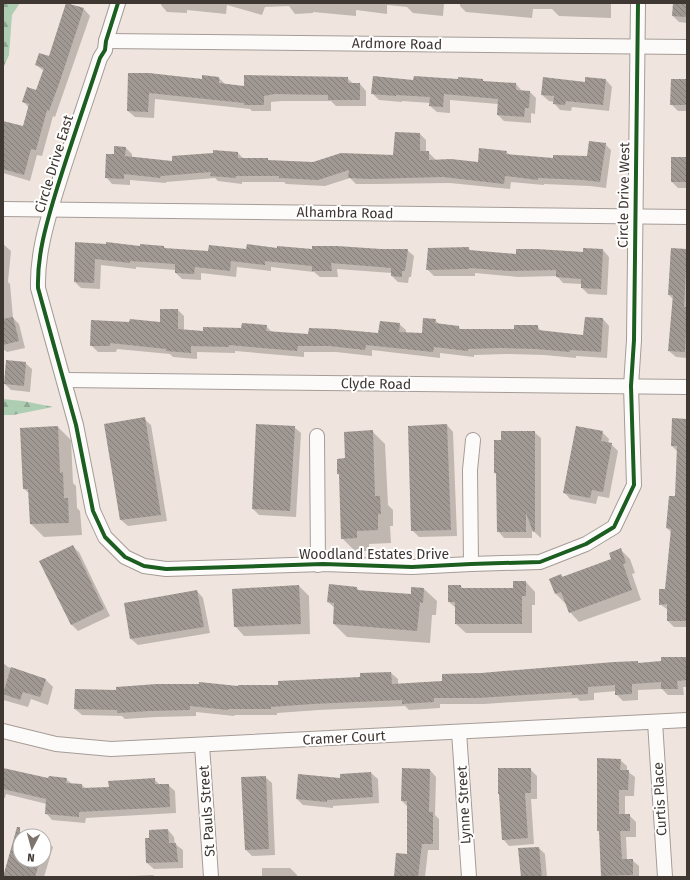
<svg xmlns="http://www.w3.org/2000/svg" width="690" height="880" viewBox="0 0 690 880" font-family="'Fira Sans',sans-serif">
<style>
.forest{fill:url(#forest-firs)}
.shadow{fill:#0003}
.building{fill:url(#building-back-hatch)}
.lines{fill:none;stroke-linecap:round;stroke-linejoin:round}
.minor-casing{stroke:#a49c97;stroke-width:16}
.minor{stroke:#fdfbfa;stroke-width:14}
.cycleway-casing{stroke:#fff;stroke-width:6}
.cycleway{stroke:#1b5e20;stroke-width:4}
.labels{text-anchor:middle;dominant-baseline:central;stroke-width:4;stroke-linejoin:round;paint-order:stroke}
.street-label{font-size:14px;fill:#3f3732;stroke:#fff}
</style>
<defs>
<pattern id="forest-firs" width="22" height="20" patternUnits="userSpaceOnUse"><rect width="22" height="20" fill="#aeceb3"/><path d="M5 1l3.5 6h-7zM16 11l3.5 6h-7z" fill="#8fa892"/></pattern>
<pattern id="building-back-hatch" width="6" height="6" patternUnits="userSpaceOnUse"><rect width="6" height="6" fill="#a09893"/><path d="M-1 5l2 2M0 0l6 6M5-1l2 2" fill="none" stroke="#847d79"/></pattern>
</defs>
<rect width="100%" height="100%" fill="#f0e5de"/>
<!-- forest -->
<g class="forest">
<path d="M3 3H20L12 15 9 55 3 68Z"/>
<path d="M3 399 23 401 53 407 13 415H3Z"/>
</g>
<!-- shadow -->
<g class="shadow">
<path d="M161 3H444L443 16 413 13 407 7 387 5V14L356 10V16L313 12V13L295 14 289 6 265 7 262 15 227 5 226 14 187 10V13L167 12 161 5Z"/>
<path d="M460 3H611V18L559 16 552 9H533L532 18 466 12 460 6Z"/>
<path d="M674 3H687V23L679 22 673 16Z"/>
<path d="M84 9 90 16 55 117 53 116 42 156 37 155 30 181 3 173V123L24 127 29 108 23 101 37 91 44 71 36 65 50 57Z"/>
<path d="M129 74 203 80 219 78 225 84 245 87 347 78 354 84H360L366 91V106H336L331 101H282L271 102V111H252L250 109 155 99 154 118 135 117 128 111Z"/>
<path d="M482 80 485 82 516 84 522 91 530 92 536 98 535 114 531 113V123L504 121 498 115V104L450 100V113L437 112 430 106V103L402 101V102L379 100 372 93 414 81Z"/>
<path d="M606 80 612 87 609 111 572 107 571 111 560 110 554 103V102L549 101 542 95 586 83Z"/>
<path d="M687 80V111H678L671 104Z"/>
<path d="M420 134 426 140V152H428L435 159V160L479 163 506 152 510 155 554 160 588 157 605 144 611 150 606 188 590 186 544 184V185L511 182 510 189 450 183 376 184H356L350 178 325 186 286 184 284 182H242V184L218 181 215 178 166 182V183L130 180V185L112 184 106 177 115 155 126 148 132 154V157L173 162 238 153 244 159H267L269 161 313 163 394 156Z"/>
<path d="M687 158V188H678L672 182Z"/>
<path d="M76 243 141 247H164L166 249 209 252 277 249 313 250H407L414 256 411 277H409L408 283 398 282 392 276V273L337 269 338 277H320L314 272 271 267V271L237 267 236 277 201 273V280L182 279 176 273V270L136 267V269L101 265 100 289 81 288 75 282Z"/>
<path d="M3 244 11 251 8 282 10 284 13 318 19 324 25 348 7 352 3 349Z"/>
<path d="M468 248 472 251 517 255 584 253 603 250 609 257 607 295 588 294 582 288V284L563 283 557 276 518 277 475 273V276H434L427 269Z"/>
<path d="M671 249 687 250V358L676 357 669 351 673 299 669 295Z"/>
<path d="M178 310 184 316V331L204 332 266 326 272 332 309 335 379 334 399 324 406 330V333L423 334 435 320 440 325 459 327 461 330H515L537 326 542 332 584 336 586 318 603 319 609 326 607 358 576 356V358L544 355 507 354 474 355V357L440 353V358L372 350V356L336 352H304V357L235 351V353L197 352V359L173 357 170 354 117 349 116 352H98L91 345 161 324Z"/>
<path d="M25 363 32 369 30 392 11 390 5 384Z"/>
<path d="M144 419 151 425 167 521 128 526 121 520 106 425Z"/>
<path d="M687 420V627H674L668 621V610L660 604 666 590 672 533 667 528 676 497 678 452 672 446Z"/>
<path d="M447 425 453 432 457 536 419 537 412 530Z"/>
<path d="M58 427 71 440 73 483 76 486 77 508 80 511 82 535 44 537 31 524 30 494 24 489Z"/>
<path d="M294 427 301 433 296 517 259 515 253 509Z"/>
<path d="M372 431 385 444 388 505 393 510V526H390L391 543 369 544V551H355L342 538 340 476 338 474 346 459Z"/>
<path d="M534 432 541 438V538L532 530V538H504L498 531V476L495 473 502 441Z"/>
<path d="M602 432 609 439 608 444H611L618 451 609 498 598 496 596 504 570 499 564 492Z"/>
<path d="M72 546 79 552 110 616 78 631 72 625 41 561Z"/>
<path d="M621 550 630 559 635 573 632 574 641 600 579 622 570 612 566 604 556 594 551 579 561 575 563 577 612 560Z"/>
<path d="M526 582 535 592V605H532V633H466L456 624V608L449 602 461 586 463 589H514Z"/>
<path d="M299 586 309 596 310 634 244 636 235 626Z"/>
<path d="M357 588 360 591 412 595 424 589 437 601 436 615H432L430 643 347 637 334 624 335 608 328 602Z"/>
<path d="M197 591 203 598 210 633 138 645 131 639Z"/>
<path d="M687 658V687H683L684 695H668L662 689 638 690V700L623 701 616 694V691L594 693V700L580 701 577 698 484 704H440V708L409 710 405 706 319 710 277 713V715H235L234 716 196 712V716L156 717 125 719 122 716 82 715 75 709 117 691 279 686 361 678V674L391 673 398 679V685L443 682 481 674 638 662 640 664 662 662Z"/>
<path d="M3 663 8 667 45 679 53 687 48 705 31 699 28 707 3 700Z"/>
<path d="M620 760 627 766V771L635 777 634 796H625V815H629L636 822V837H626L627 860H632L639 866V877H603L602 875 600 832 598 831Z"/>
<path d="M3 769 49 779H66L72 784 82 785 86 789 110 788 154 779 160 785H168L175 791 176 813 86 818 85 823 52 820 46 813 47 804 6 794 5 798H3Z"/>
<path d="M530 769 537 776V799H531L534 844 509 846 503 839Z"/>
<path d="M430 770 436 777 435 815 439 819V850H428L425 877H395L408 856V807L402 801Z"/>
<path d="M371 773 378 779 379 803 333 806V808L303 805 297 799 341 780V775Z"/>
<path d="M265 777 272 783 275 855 252 856 246 850Z"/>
<path d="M168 830 174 837 175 844 183 850V868L154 869 147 863 146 839 150 838Z"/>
<path d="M17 831 33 836H20V860H44V839L53 847 44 877H3Z"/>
<path d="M539 848 545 854 547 877H522Z"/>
<path d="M262 868H290L297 875V877H262Z"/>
<path d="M153 875 155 877H133V876Z"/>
</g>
<!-- building -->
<g class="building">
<path d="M66 3 84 8 60 81 49 111 47 110 36 150 31 149 24 175 3 169V121L23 126 29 104 22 102 27 87 36 90 44 68 35 65 39 53 49 56Z"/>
<path d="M673 3H687V17L672 16Z"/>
<path d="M128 73H149L202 79V75L219 77V83L244 86V75L348 77V83H360V100H328V95L275 94 264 96V105H244V103L149 93 148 112 127 111Z"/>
<path d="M373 76 413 80 414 76 458 79V77L483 79V81L516 83V90L530 91 529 108H525L524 117 497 115 498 99 444 94 443 107 429 106 430 97 396 95V96L371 94Z"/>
<path d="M543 77 585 82V77L606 79 603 105 566 101 565 105 553 104 554 96 541 95Z"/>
<path d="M671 79H687V105H670Z"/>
<path d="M395 132 420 133V151H429V160L451 159 478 162 479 148 507 151 506 154 553 158V155L587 156 589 141 606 143 600 182 583 180 538 178V180L505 176 504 184 443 177 370 179 348 178 349 170 318 180 279 178V176H236V178L210 176 211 172 161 176 160 178 124 174V179L105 178 106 154H114V146L126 147 125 156 172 161V156L213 153V150L238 152V158H268V160L313 162 341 153 393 155Z"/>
<rect x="671" y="157" width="16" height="25"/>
<path d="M75 242 106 244V242L140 246V244L164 246V248L208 251 209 245 246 249 247 244 277 248V246L312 249V246H337L381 249H408L405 271H402V277L391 276V268L331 263 332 271H312V266L265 261V265L231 261 230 271 195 267 194 274 175 273V264L130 261V263L95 259 94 283 74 282Z"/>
<path d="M469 247V250L516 254V249H537L583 252V248L603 249 601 289 581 288V279L556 277V270L511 271 469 268V269L426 270 428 248Z"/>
<path d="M671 248 687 249 684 307H687L685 352 668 351 673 295H668Z"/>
<path d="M160 309H178V329L203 331V327L241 328 242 323 267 325 266 331 308 334 309 328 335 329 378 333 380 321 400 323 399 332 422 333 423 318 436 319 435 323 459 326V329H514V325H538V330L583 335 585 317 603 318 601 352 570 350V352L537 349 500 348 468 349V351L434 347 433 352 366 345 365 350 329 346H298L297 351 229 345V347L191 346V353L166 351V349L110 343V346H90L91 320 129 322 130 319 160 322Z"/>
<path d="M13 317 19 341 3 345V319Z"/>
<path d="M6 360 26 362 24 386 4 384Z"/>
<path d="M145 417 161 515 120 520 104 424Z"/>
<path d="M672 418 687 419V621H667V604L659 605V589H665L671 529 666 528 669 496H675L677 446H671Z"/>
<path d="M256 424 295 426 290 511 252 509Z"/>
<path d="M447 424 451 530 411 531 408 426Z"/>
<path d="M58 426 60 473 63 472 64 498H68L69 523 30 524 28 489H23L20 428Z"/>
<path d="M576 426 603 431 601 441 612 443 603 492 592 490 590 498 563 493Z"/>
<path d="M373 430 375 496H380L381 514H378V530L357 531V538L341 539 339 474H337V459L345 458 344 432Z"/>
<path d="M501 431H535V531L533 532 526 513V532H497L496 473H494V440H501Z"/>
<path d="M73 545 104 609 71 625 39 561Z"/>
<path d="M621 548 626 563 623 564 632 590 569 613 561 592 555 594 549 579 561 574 562 577 611 559 609 553Z"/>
<path d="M513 581H526V596H522V624H455V602H448V585H461V588H513Z"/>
<path d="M329 584 357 587V590L411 594V587L424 588 423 603 420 602 417 631 333 624 334 603 327 602Z"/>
<path d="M299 585 301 624 234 627 232 589Z"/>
<path d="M197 590 204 627 130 639 124 603Z"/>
<path d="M661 657H687V680L677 681 678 689H661V682L632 684V694L615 695V685L588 687V694L572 695V692L477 698H434V702L402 704V700L312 704 271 707V709H228V710L190 706V710L149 711 118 713 117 710 74 709 75 689 116 690V687L157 684H199V682L238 686V685H278V681L360 677V673L391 672 392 684 442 681V674L481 673 614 662 638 661V663L661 661Z"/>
<path d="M11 667 46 679 40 697 23 692 20 700 3 694Z"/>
<path d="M597 758 621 759 620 770H629L628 790H619V814H630V831H620L622 859H633V875L601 876 599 831H597Z"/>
<path d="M3 768 48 778 49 776 67 778 66 783 82 784V788L109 787 108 781 155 778V784H169L170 807 79 812V817L45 814 46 799 3 789Z"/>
<path d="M402 768 430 769 429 812H433V844H422L418 877H394L396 853 407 854V801H401Z"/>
<path d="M498 768H531V793H525L528 838 502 840 499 794H498Z"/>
<path d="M371 772 373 797 327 800V802L296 799 298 774 340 778V774Z"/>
<path d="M266 776 269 849 245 850 241 777Z"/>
<path d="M17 827H20V860H40L35 877H3Z"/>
<path d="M168 829 169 843H176L178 862 146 863 145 838H149V830Z"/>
<path d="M539 847 542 877H521L518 848Z"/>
</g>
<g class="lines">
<!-- minor casing -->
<g class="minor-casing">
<g id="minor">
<path d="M118 3 106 41 105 50 100 58C85 104 69 149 55 195 46 225 37 256 38 288L76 425 93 511 105 537 125 557 144 566 166 569 323 564 412 567 471 564 540 562 586 544 614 527 634 485 631 386 634 340 638 3"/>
<path d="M106 41 687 47"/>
<path d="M3 209 687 217"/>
<path d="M65 380 687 387"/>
<path d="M317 436 318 565"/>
<path d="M471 564 470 470 473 440"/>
<path d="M655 722 665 877"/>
<path d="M3 731 56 744 111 749 687 720"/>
<path d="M459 732 469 877"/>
<path d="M202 745 211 877"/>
</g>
</g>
<!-- minor -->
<use href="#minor" class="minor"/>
<!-- cycleway casing -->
<g class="cycleway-casing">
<path id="cycleway" d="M118 3 106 41 105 50 100 58C85 104 69 149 55 195 46 225 37 256 38 288L76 425 93 511 105 537 125 557 144 566 166 569 323 564 412 567 471 564 540 562 586 544 614 527 634 485 631 386 634 340 638 3"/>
</g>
<!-- cycleway -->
<use href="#cycleway" class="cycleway"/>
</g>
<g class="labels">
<!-- street labels -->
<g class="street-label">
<text transform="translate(397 44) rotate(1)">Ardmore Road</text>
<text transform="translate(54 164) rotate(-73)">Circle Drive East</text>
<text transform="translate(624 195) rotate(-89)">Circle Drive West</text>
<text transform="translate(345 213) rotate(1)">Alhambra Road</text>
<text transform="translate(376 384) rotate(1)">Clyde Road</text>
<text x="374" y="554">Woodland Estates Drive</text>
<text transform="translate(344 738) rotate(-3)">Cramer Court</text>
<text transform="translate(660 799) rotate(-93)">Curtis Place</text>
<text transform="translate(464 805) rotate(-93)">Lynne Street</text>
<text transform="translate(207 811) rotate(-94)">St Pauls Street</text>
</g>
</g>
<!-- border -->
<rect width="690" height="880" fill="none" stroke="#3f3732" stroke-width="8"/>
<!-- north arrow -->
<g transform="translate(32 848) rotate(186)"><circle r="19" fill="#ffffff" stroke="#b2afad"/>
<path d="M0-3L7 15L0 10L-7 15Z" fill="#7d746e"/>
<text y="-6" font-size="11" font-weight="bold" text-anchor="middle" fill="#3f3732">N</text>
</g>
</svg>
